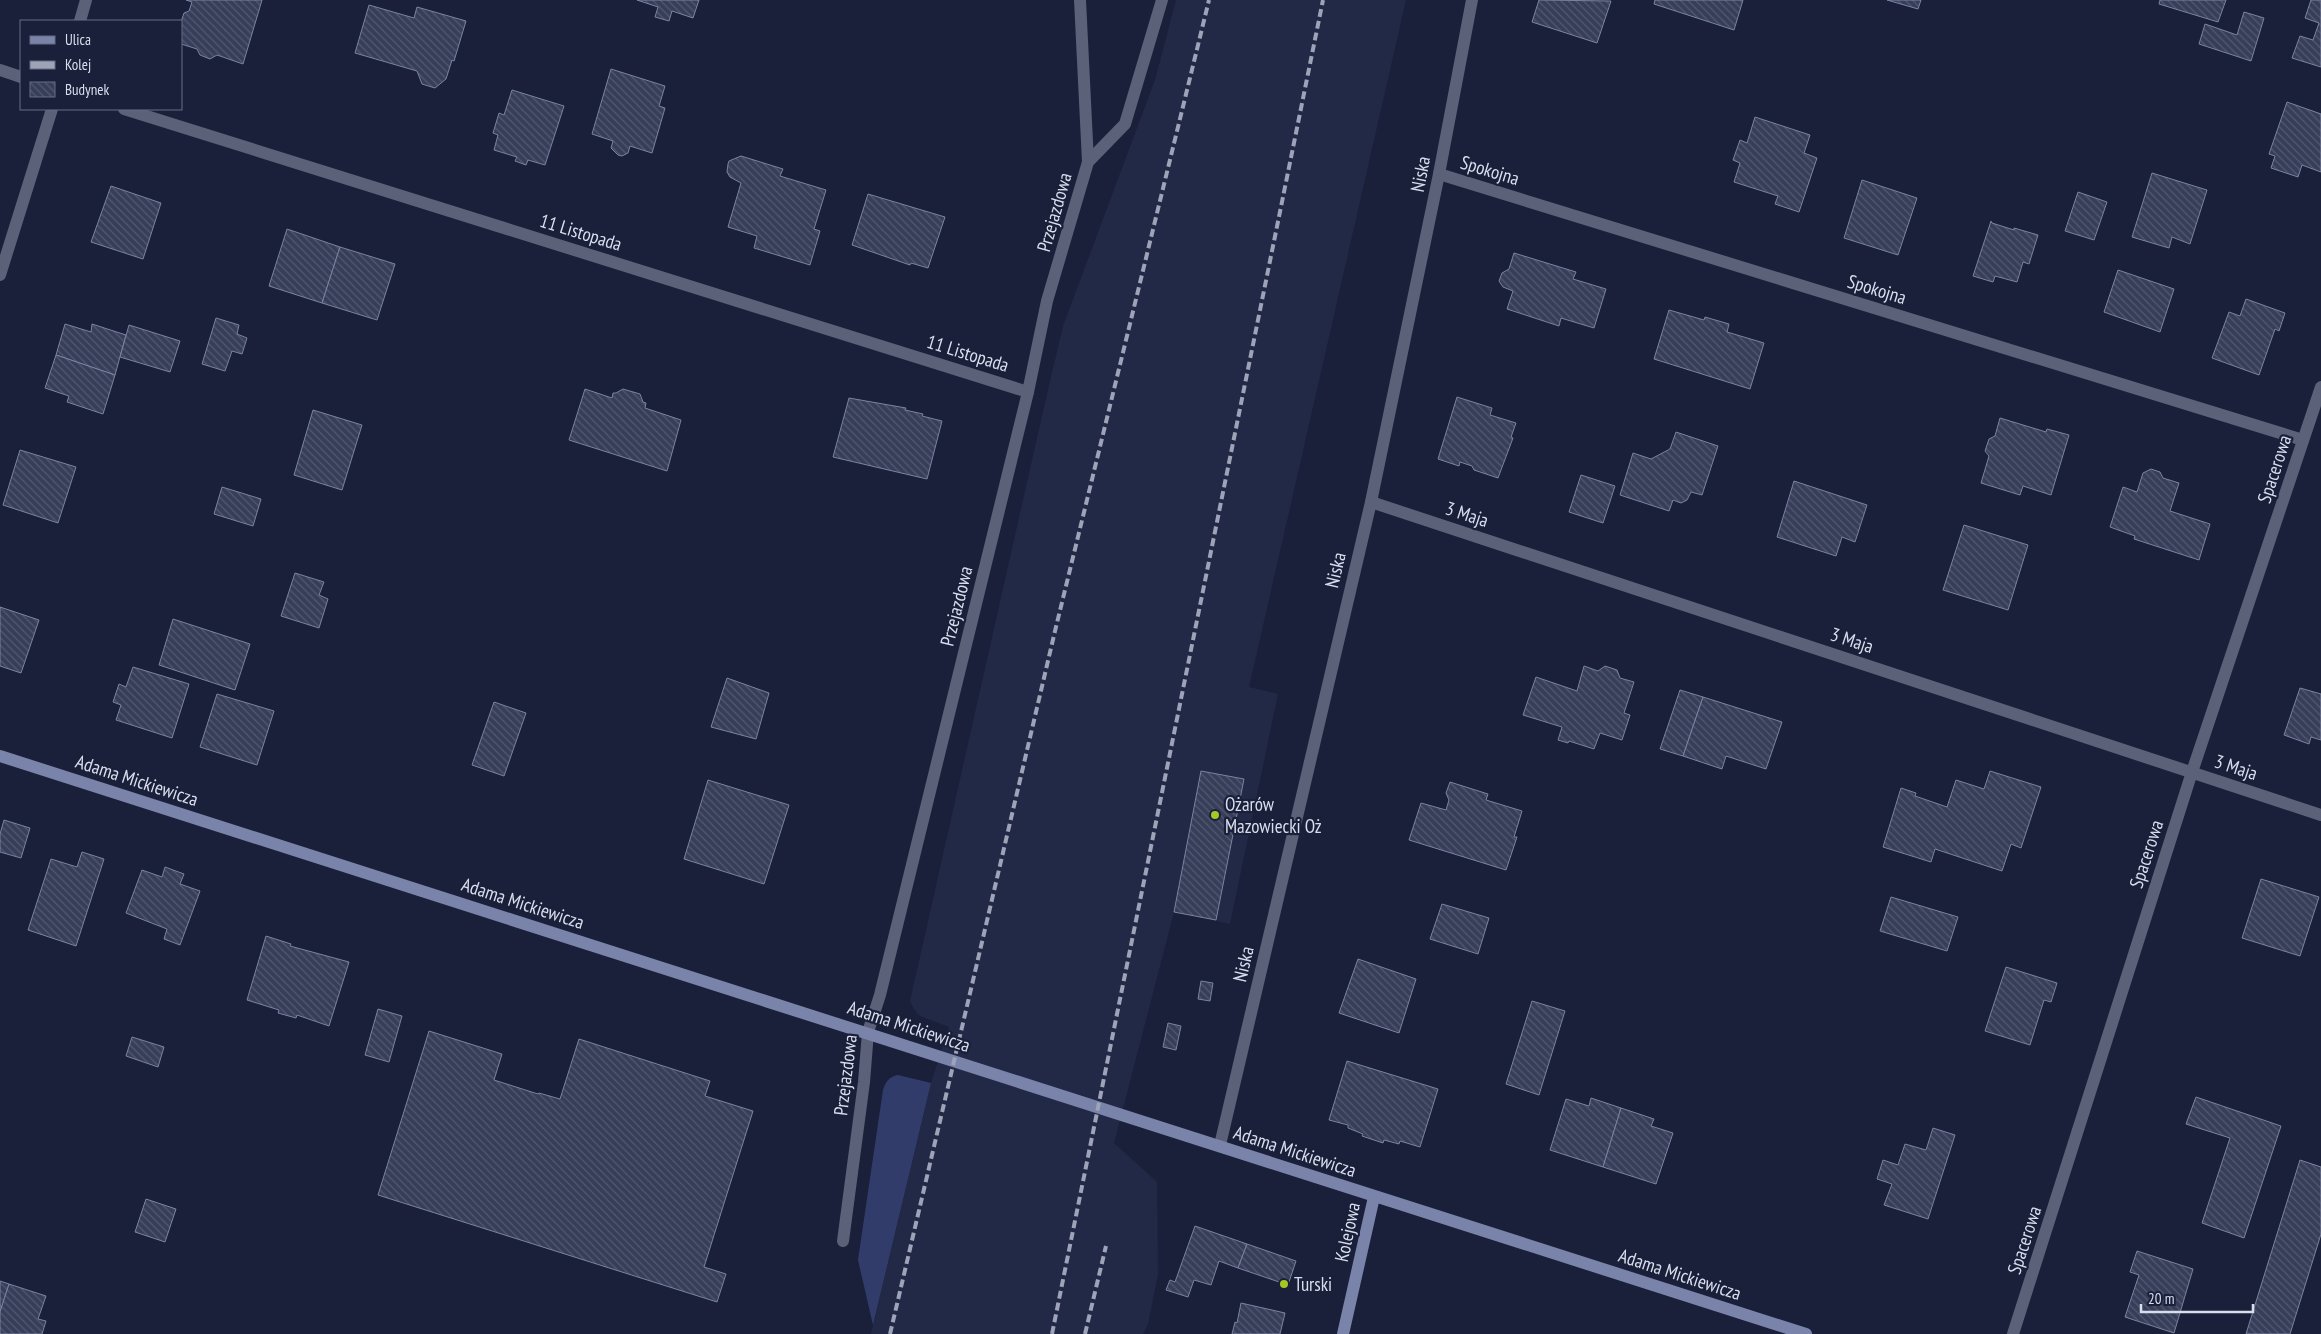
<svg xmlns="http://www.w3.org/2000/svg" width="2321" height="1334" viewBox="0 0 2321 1334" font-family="'PT Sans Narrow',sans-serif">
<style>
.built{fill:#222947}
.grass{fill:#323c6a}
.building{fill:url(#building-back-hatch);stroke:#7a83a1}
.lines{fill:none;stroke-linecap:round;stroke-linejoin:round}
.lane{stroke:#5a6178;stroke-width:12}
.street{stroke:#5a6178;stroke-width:12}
.secondary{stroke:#7a84aa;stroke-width:12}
.rail{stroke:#9ea3b7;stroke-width:4;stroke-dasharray:8 4;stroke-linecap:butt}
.poi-dot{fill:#a3c926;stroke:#1a2039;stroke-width:2}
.labels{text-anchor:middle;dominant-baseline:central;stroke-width:4.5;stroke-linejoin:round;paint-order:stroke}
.street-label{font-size:19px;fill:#d9deef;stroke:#1a2039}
.poi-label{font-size:19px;fill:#d9deef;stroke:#1a2039;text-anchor:start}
</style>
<defs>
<pattern id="building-back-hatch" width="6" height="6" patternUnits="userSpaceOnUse" patternTransform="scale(1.25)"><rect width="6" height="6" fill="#373e59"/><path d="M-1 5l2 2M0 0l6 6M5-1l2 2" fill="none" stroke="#535971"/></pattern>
</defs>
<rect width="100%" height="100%" fill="#1a2039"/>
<!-- built -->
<path class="built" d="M1176 0H1406L1249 687 1278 694 1230 924 1174 912 1114 1143 1157 1182 1158 1275 1148 1324 1143 1334H871L931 1083 949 1027 920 1016 914 1009 910 1001 1044 407 1063 326 1155 80Z"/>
<!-- grass -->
<path class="grass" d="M898 1075 931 1083 873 1325 858 1260 883 1090C886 1081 889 1077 898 1075Z"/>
<!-- building -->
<g class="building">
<path d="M186 0H262L243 64 217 55 210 59 200 55 197 49 181 44V22L184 13 189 11 192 2Z"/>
<path d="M637 0H699L693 18 672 11 669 21 655 17 658 7Z"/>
<path d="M1539 0 1611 1 1597 43 1532 22Z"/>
<path d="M1655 0H1743L1734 30 1654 4Z"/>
<path d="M1887 0H1921L1918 9Z"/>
<path d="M2160 0H2226L2218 22 2159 4Z"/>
<path d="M2311 0H2321V67L2292 58 2300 36 2313 40 2319 23 2305 18Z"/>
<path d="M369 5 414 18 417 7 466 21 454 61 452 60 446 79 435 88 422 84 417 71 355 53Z"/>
<path d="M2244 12 2264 18 2251 61 2199 44 2205 24 2237 35Z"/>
<path d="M611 69 665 86 659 106 665 108 652 153 630 146 628 153 622 156 618 155 611 148 613 141 592 134Z"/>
<path d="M512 90 564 106 545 165 528 160 526 165 515 161 517 157 494 150 498 135 493 133 499 113 504 115Z"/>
<path d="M2287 102 2321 114V172L2302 165 2298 177 2271 168 2275 156 2269 154Z"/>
<path d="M1755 117 1810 135 1804 153 1817 158 1799 212 1775 204 1778 196 1734 182 1740 163 1733 160 1740 140 1747 143Z"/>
<path d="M741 156 783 169 780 176 826 190 814 229 820 231 810 265 754 248 757 236 728 227 741 183 730 177 727 172 728 164 729 161Z"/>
<path d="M2152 173 2207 190 2190 244 2172 237 2169 248 2132 237Z"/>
<path d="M1862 180 1917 198 1898 255 1844 238Z"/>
<path d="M111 186 161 203 143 259 91 242Z"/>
<path d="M2078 192 2107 202 2094 240 2065 231Z"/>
<path d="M868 194 945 217 928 268 911 263 910 265 852 245Z"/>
<path d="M1991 221 1992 223 2014 230V228L2038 235 2029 264 2023 262 2017 282 1995 276 1993 282 1973 276Z"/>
<path d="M287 229 340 247 322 303 269 286Z"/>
<path d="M340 247 395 264 377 320 322 303Z"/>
<path d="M1514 253 1576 272 1573 279 1606 289 1594 328 1561 318 1559 326 1507 309 1513 291 1503 287 1499 281 1502 273 1509 269Z"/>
<path d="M2118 270 2174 289 2160 332 2104 312Z"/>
<path d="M2246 299 2285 313 2279 331 2275 329 2259 375 2212 358 2229 312 2240 316Z"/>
<path d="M1669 310 1704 320 1705 317 1729 324 1727 332 1764 343 1750 389 1654 359Z"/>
<path d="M216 318 239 325 237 334 247 338 242 354 232 351 225 371 202 364Z"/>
<path d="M65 324 91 332 92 324 126 335 115 375 56 355Z"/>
<path d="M129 325 180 341 170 372 120 357Z"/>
<path d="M56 355 115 375 103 414 67 402 69 396 45 388Z"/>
<path d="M585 389 612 398 613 393H616L623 389 640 394 643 402 646 403 645 408 681 420 667 471 569 440Z"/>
<path d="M1457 397 1492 408 1490 415 1516 423 1511 437 1513 438 1498 478 1474 470 1472 466 1460 462 1459 466 1438 459Z"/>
<path d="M849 398 906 408 905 410 923 414 922 416 942 421 927 479 833 457Z"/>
<path d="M313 410 362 425 342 490 294 475Z"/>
<path d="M2000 418 2046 432 2047 429 2069 435 2051 495 2023 486 2020 495 1981 483 1989 456 1985 451 1989 439 1995 436Z"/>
<path d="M1676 432 1718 446 1702 495 1691 492 1687 500 1681 503 1673 500 1669 511 1620 495 1633 453 1651 459 1670 449Z"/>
<path d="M20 450 76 467 58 523 3 505Z"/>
<path d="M2151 469 2160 472 2163 478 2179 483 2170 511 2210 524 2199 560 2134 539 2135 536 2110 527 2123 487 2137 492 2143 473Z"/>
<path d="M1581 475 1615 486 1603 523 1569 512Z"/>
<path d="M1794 481 1867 505 1855 542 1842 537 1836 556 1777 537Z"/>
<path d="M222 487 261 499 253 526 214 514Z"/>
<path d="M1964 525 2028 545 2008 610 1943 590Z"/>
<path d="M295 573 324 582 319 595 328 599 319 628 281 616Z"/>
<path d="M0 607 39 620 21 673 0 666Z"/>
<path d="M173 619 250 644 235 690 159 665Z"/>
<path d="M1584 666 1598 671 1605 666 1617 670 1620 678 1634 682 1624 713 1630 715 1622 740 1600 733 1594 749 1569 741 1568 743 1558 740 1562 727 1523 715 1536 677 1577 691Z"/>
<path d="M133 667 189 684 172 738 116 720 121 705 113 702 119 684 126 687Z"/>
<path d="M727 678 769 693 756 739 711 727Z"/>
<path d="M2300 688 2321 694V740L2311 737 2309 744 2284 735Z"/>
<path d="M1680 690 1703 697 1683 756 1660 749Z"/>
<path d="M217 694 274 711 257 765 200 747Z"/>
<path d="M1703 697 1782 722 1766 769 1726 756 1722 769 1683 756Z"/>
<path d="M494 702 526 713 504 776 472 765Z"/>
<path d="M1201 771 1244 779 1216 920 1174 912Z"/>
<path d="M1990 771 2041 787 2021 848 2011 844 2002 871 1935 849 1931 862 1883 847 1901 788 1916 793 1915 796 1947 807 1956 780 1984 789Z"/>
<path d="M708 780 789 805 764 884 684 859Z"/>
<path d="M1450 782 1488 794 1486 800 1522 811 1514 837H1517L1506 870 1409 840 1421 803 1446 810 1449 800 1446 793Z"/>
<path d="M4 820 30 828 21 858 0 852V834Z"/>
<path d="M82 852 104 859 76 946 28 930 51 859 77 867Z"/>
<path d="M165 867 184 874 180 884 200 891 180 945 164 939 167 929 126 913 142 870 162 877Z"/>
<path d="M2261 879 2319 897 2300 956 2242 938Z"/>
<path d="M1891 897 1958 917 1947 951 1880 931Z"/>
<path d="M1442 904 1489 918 1478 954 1430 939Z"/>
<path d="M266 936 291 944 290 946 349 962 329 1026 297 1015 296 1018 278 1013 279 1010 247 1000Z"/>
<path d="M1358 959 1416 979 1399 1033 1339 1013Z"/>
<path d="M2006 967 2057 983 2051 1002 2044 1000 2030 1045 1985 1031Z"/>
<path d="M1201 981 1213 983 1210 1001 1198 999Z"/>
<path d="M1532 1001 1565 1011 1539 1095 1506 1084Z"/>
<path d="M378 1009 402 1016 389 1062 365 1055Z"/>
<path d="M1168 1023 1181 1026 1176 1050 1163 1047Z"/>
<path d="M429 1031 502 1054 494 1080 538 1094 539 1093 560 1099 579 1039 710 1081 705 1096 753 1111 704 1267 726 1274 717 1302 378 1195Z"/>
<path d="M132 1037 164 1047 158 1067 126 1056Z"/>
<path d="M1347 1061 1438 1089 1420 1147 1400 1141 1399 1144 1384 1140 1383 1143 1362 1136 1363 1134 1348 1128V1125L1329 1120Z"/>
<path d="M2196 1097 2281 1126 2244 1238 2202 1223 2230 1138 2186 1124Z"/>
<path d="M1591 1098 1621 1108 1603 1167 1550 1150 1566 1099 1589 1106Z"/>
<path d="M1621 1108 1654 1119 1651 1126 1673 1133 1656 1184 1603 1167Z"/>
<path d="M1933 1128 1955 1135 1928 1219 1884 1205 1892 1184 1877 1179 1883 1160 1898 1165 1905 1144 1926 1150Z"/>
<path d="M2300 1160 2321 1167V1234L2290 1334H2246Z"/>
<path d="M146 1199 176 1209 165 1242 135 1232Z"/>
<path d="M1195 1226 1247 1244 1238 1268 1219 1261 1211 1285 1194 1280 1188 1297 1166 1290 1170 1280 1175 1282Z"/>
<path d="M1247 1244 1296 1261 1288 1285 1238 1268Z"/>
<path d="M2137 1251 2193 1269 2174 1333 2125 1317 2139 1275 2130 1272Z"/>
<path d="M0 1281 9 1284 0 1312Z"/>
<path d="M9 1284 46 1296 38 1319 46 1321 42 1334H0V1312Z"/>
<path d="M1241 1303 1285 1313 1280 1334H1232L1235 1322 1237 1323Z"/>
</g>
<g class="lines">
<!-- lane -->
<path class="lane" d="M1080 0 1088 162"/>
<!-- street -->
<g class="street">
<path d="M80 21 86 0"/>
<path d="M0 70 21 77"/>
<path d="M124 109 1028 392"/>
<path d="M1439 174 2303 440"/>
<path d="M0 275 52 109"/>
<path d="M1371 502 2321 815"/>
<path d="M1220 1145 1371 502 1439 174 1472 0"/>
<path d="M843 1241 864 1082 868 1032 880 995 1028 392 1047 301 1088 162 1125 124 1162 0"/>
<path d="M2013 1334 2192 772 2321 387"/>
</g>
<!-- secondary -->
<g class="secondary">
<path d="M0 756 1806 1334"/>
<path d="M1343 1334 1374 1197"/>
</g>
<!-- rail -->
<g class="rail">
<path d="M890 1334 1055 631 1209 0"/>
<path d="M1052 1334 1323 0"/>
<path d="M1085 1334 1106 1246"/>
</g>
</g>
<!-- markers -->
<g class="poi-dot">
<circle cx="1215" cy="815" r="5"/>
<circle cx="1284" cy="1284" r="5"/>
</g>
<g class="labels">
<!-- street labels -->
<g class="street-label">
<text transform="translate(1490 170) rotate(17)">Spokojna</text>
<text transform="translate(1420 174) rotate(-79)">Niska</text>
<text transform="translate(1054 212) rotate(-74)">Przejazdowa</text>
<text transform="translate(581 232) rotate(17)">11 Listopada</text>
<text transform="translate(1877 289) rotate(17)">Spokojna</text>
<text transform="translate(968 353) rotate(17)">11 Listopada</text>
<text transform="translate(2274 469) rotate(-72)">Spacerowa</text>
<text transform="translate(1467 514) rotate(18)">3 Maja</text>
<text transform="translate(1335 570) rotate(-77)">Niska</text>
<text transform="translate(956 606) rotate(-76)">Przejazdowa</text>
<text transform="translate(1852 640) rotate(18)">3 Maja</text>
<text transform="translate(2236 767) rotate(18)">3 Maja</text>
<text transform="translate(137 780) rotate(18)">Adama Mickiewicza</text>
<text transform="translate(2146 854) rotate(-72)">Spacerowa</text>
<text transform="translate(523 903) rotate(18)">Adama Mickiewicza</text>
<text transform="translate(1243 964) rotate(-77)">Niska</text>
<text transform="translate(909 1026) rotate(18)">Adama Mickiewicza</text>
<text transform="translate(845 1075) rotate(-83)">Przejazdowa</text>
<text transform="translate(1295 1151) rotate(18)">Adama Mickiewicza</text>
<text transform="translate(1347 1232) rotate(-78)">Kolejowa</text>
<text transform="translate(2024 1240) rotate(-72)">Spacerowa</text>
<text transform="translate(1680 1274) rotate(18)">Adama Mickiewicza</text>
</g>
<!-- poi labels -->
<g class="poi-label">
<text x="1225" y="804">Ożarów<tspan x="1225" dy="22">Mazowiecki Oż</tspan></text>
<text x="1294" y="1284">Turski</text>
</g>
</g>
<!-- legend -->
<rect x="20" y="20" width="162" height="90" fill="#1a2039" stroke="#666c82"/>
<rect x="30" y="36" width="25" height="8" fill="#7a84aa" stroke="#666c82"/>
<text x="65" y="45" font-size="15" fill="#d9deef">Ulica</text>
<rect x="30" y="61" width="25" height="8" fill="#9ea3b7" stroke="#666c82"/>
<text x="65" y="70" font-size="15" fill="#d9deef">Kolej</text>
<rect x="30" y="82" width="25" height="15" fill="url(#building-back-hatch)" stroke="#666c82"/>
<text x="65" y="95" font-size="15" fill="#d9deef">Budynek</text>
<!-- scale -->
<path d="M2141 1304v8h112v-8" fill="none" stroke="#d9deef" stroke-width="2.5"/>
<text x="2148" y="1304" font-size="15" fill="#d9deef" stroke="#1a2039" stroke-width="4" paint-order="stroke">20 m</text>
</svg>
